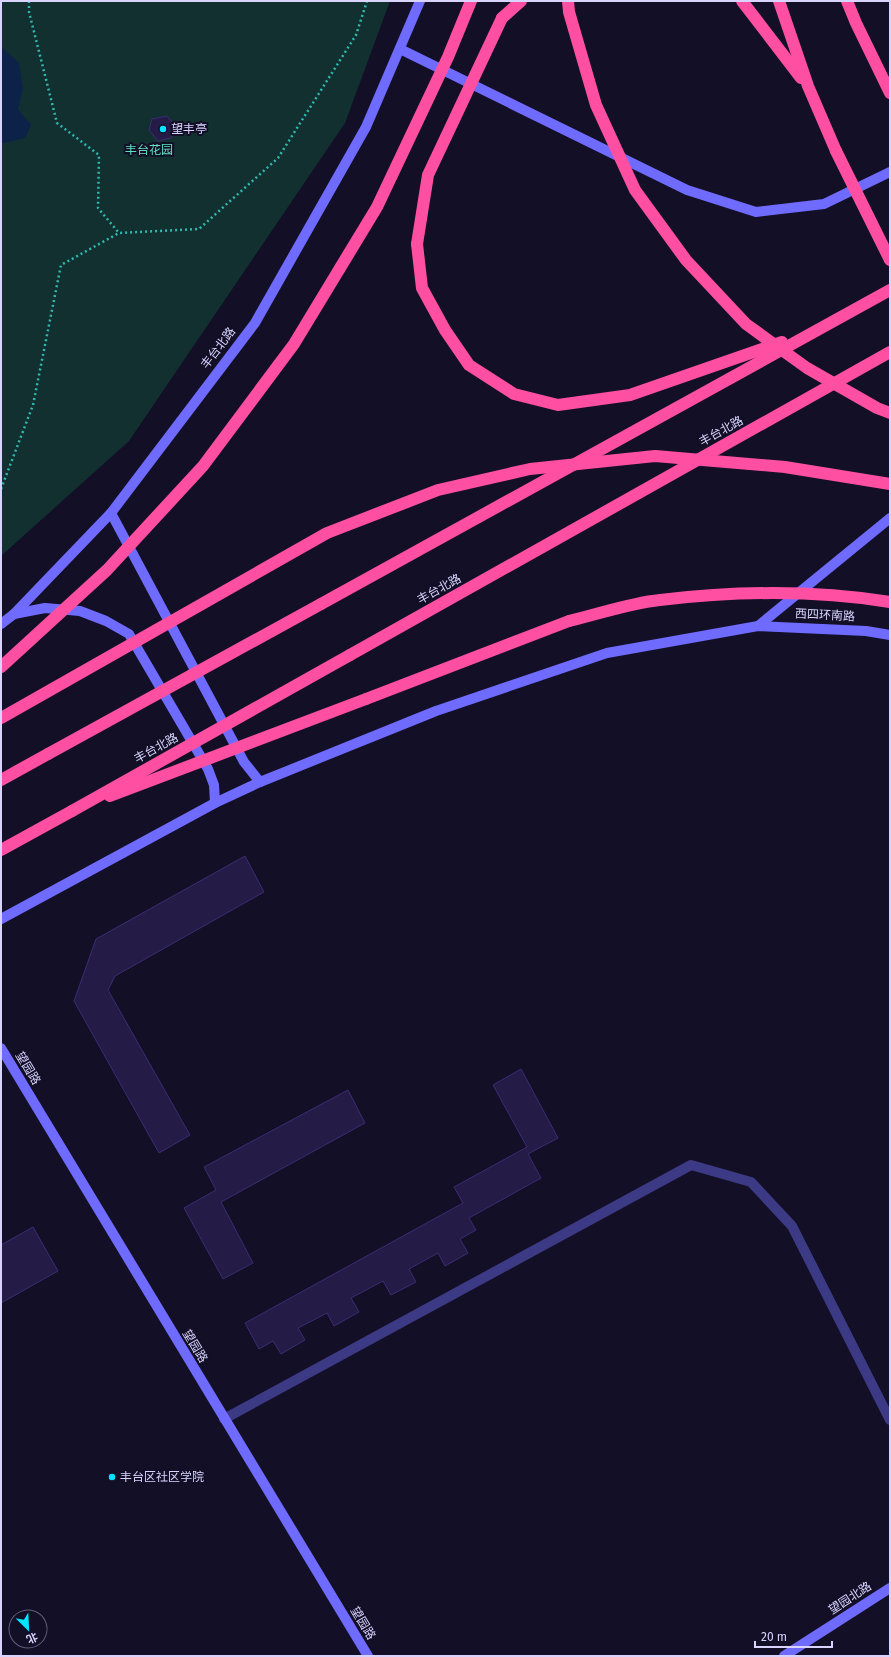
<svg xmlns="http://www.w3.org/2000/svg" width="891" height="1657" viewBox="0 0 891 1657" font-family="'Fira Sans','Noto Sans SC',sans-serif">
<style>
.green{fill:#12302f}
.water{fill:#0c2248}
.building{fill:#241b47;stroke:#3b2d73}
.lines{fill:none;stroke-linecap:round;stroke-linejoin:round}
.path{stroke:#2fb8b0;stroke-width:2.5;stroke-dasharray:2 3;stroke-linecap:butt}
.street{stroke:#3d3a85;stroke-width:10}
.secondary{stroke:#6f6bff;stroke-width:10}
.highway{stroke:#ff4fa3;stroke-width:12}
.highway-bridge{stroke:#ff4fa3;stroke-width:12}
.poi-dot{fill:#00e5ff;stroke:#130f26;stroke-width:1.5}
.labels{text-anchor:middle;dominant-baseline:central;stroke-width:4;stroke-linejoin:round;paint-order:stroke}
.poi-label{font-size:12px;fill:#d9d4ff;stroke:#130f26;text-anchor:start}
.park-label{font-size:12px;fill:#5fe0c0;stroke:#130f26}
.street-label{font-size:12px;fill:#d9d4ff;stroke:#130f26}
</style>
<rect width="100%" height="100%" fill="#130f26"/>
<!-- green -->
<path class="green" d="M1 1H390L345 123 129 441 1 556Z"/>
<!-- water -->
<path class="water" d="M1 47 19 63 23 89 18 109 31 125 25 138 5 143H1Z"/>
<!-- building -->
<g class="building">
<path d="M167 116 176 127 171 138 158 141 149 130 152 119Z"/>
<path d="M245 856 264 892 115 976 108 990 190 1135 159 1153 74 1001 96 939Z"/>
<path d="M521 1069 558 1138 528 1154 541 1178 469 1218 476 1230 460 1239 468 1253 445 1266 438 1253 409 1269 416 1282 391 1295 383 1281 351 1298 359 1312 334 1326 327 1313 298 1328 305 1340 281 1354 273 1341 259 1349 245 1323 463 1203 454 1187 527 1147 493 1085Z"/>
<path d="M348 1090 365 1123 221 1202 253 1263 223 1279 184 1208 216 1190 204 1167Z"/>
<path d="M33 1227 58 1271 1 1303V1245Z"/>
</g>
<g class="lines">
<!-- path -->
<g class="path">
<path d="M29 1V12L57 123 99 155 98 208 119 233"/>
<path d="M1 489 33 405 61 265 119 233 199 229 278 158 356 35 367 1"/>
</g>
<!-- street -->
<path class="street" d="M224 1419 691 1165 751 1182 792 1226 890 1420"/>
<!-- secondary -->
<g class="secondary">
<path d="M400 49 687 190 756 212 824 204 890 172"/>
<path d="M111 513 244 762 260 782"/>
<path d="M14 614 45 608 80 611 106 621 129 634 208 769 214 785 215 803"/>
<path d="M1 624 14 614 111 513 255 323 366 127 420 1"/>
<path d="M758 626 890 518"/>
<path d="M1 919 215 803 260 782 436 711 607 653 758 626 866 631 890 635"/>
<path d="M1 1048 368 1656"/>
<path d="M784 1656 890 1588"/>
</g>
<!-- highway -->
<g class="highway">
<path d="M742 1 801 78"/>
<path d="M779 1 808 86 836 151"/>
<path d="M847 1 856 23 890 93"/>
<path d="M502 18 521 1"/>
<path d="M417 244 422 288 445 330 469 365 514 394 558 405 630 395 782 342"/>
<path d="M321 604 890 290"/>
<path d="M350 655 890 352"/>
<path d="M366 699 569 621"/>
<path d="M1 780 48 754"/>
<path d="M1 850 72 811"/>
</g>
<!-- highway-bridge -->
<g class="highway-bridge">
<path d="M568 1 569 12 596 105 635 190 686 260 746 324 807 368 877 408 890 413"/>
<path d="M836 151 890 260"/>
<path d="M417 244 428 175 502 18"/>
<path d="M569 621C599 614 630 603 660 600 736 591 815 590 890 602"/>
<path d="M1 667 107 570 203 466 294 344 377 207 448 57 471 1"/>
<path d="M1 718 327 533 438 490 530 469 655 456 785 467 890 484"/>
<path d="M48 754 321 604"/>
<path d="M110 796 366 699"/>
<path d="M72 811 350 655"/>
</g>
</g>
<!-- markers -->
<g class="poi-dot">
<circle cx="163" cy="129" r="4"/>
<circle cx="112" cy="1477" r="4"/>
</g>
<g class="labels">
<!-- poi labels -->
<g class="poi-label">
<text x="171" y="129">望丰亭</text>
<text x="120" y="1477">丰台区社区学院</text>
</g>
<!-- park labels -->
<g class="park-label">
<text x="149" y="150">丰台花园</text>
</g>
<!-- street labels -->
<g class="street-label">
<text transform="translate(218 348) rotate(-53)">丰台北路</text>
<text transform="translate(721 431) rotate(-29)">丰台北路</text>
<text transform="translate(439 589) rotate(-29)">丰台北路</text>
<text transform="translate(825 615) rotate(3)">西四环南路</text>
<text transform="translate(156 748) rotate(-29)">丰台北路</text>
<text transform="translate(28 1068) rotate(59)">望园路</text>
<text transform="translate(195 1346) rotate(59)">望园路</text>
<text transform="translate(850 1598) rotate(-33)">望园北路</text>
<text transform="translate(363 1623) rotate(59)">望园路</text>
</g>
</g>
<!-- border -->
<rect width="891" height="1657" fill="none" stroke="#d9d4ff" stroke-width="4"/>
<!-- north arrow -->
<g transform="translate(28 1629) rotate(156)"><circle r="19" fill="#130f26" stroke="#625e7d"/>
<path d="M0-3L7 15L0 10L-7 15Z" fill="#00e5ff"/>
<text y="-6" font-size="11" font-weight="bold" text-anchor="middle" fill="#d9d4ff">北</text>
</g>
<!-- scale -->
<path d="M755 1641v6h77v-6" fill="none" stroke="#d9d4ff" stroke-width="2"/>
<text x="761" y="1641" font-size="12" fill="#d9d4ff" stroke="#130f26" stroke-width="3" paint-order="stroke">20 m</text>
</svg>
